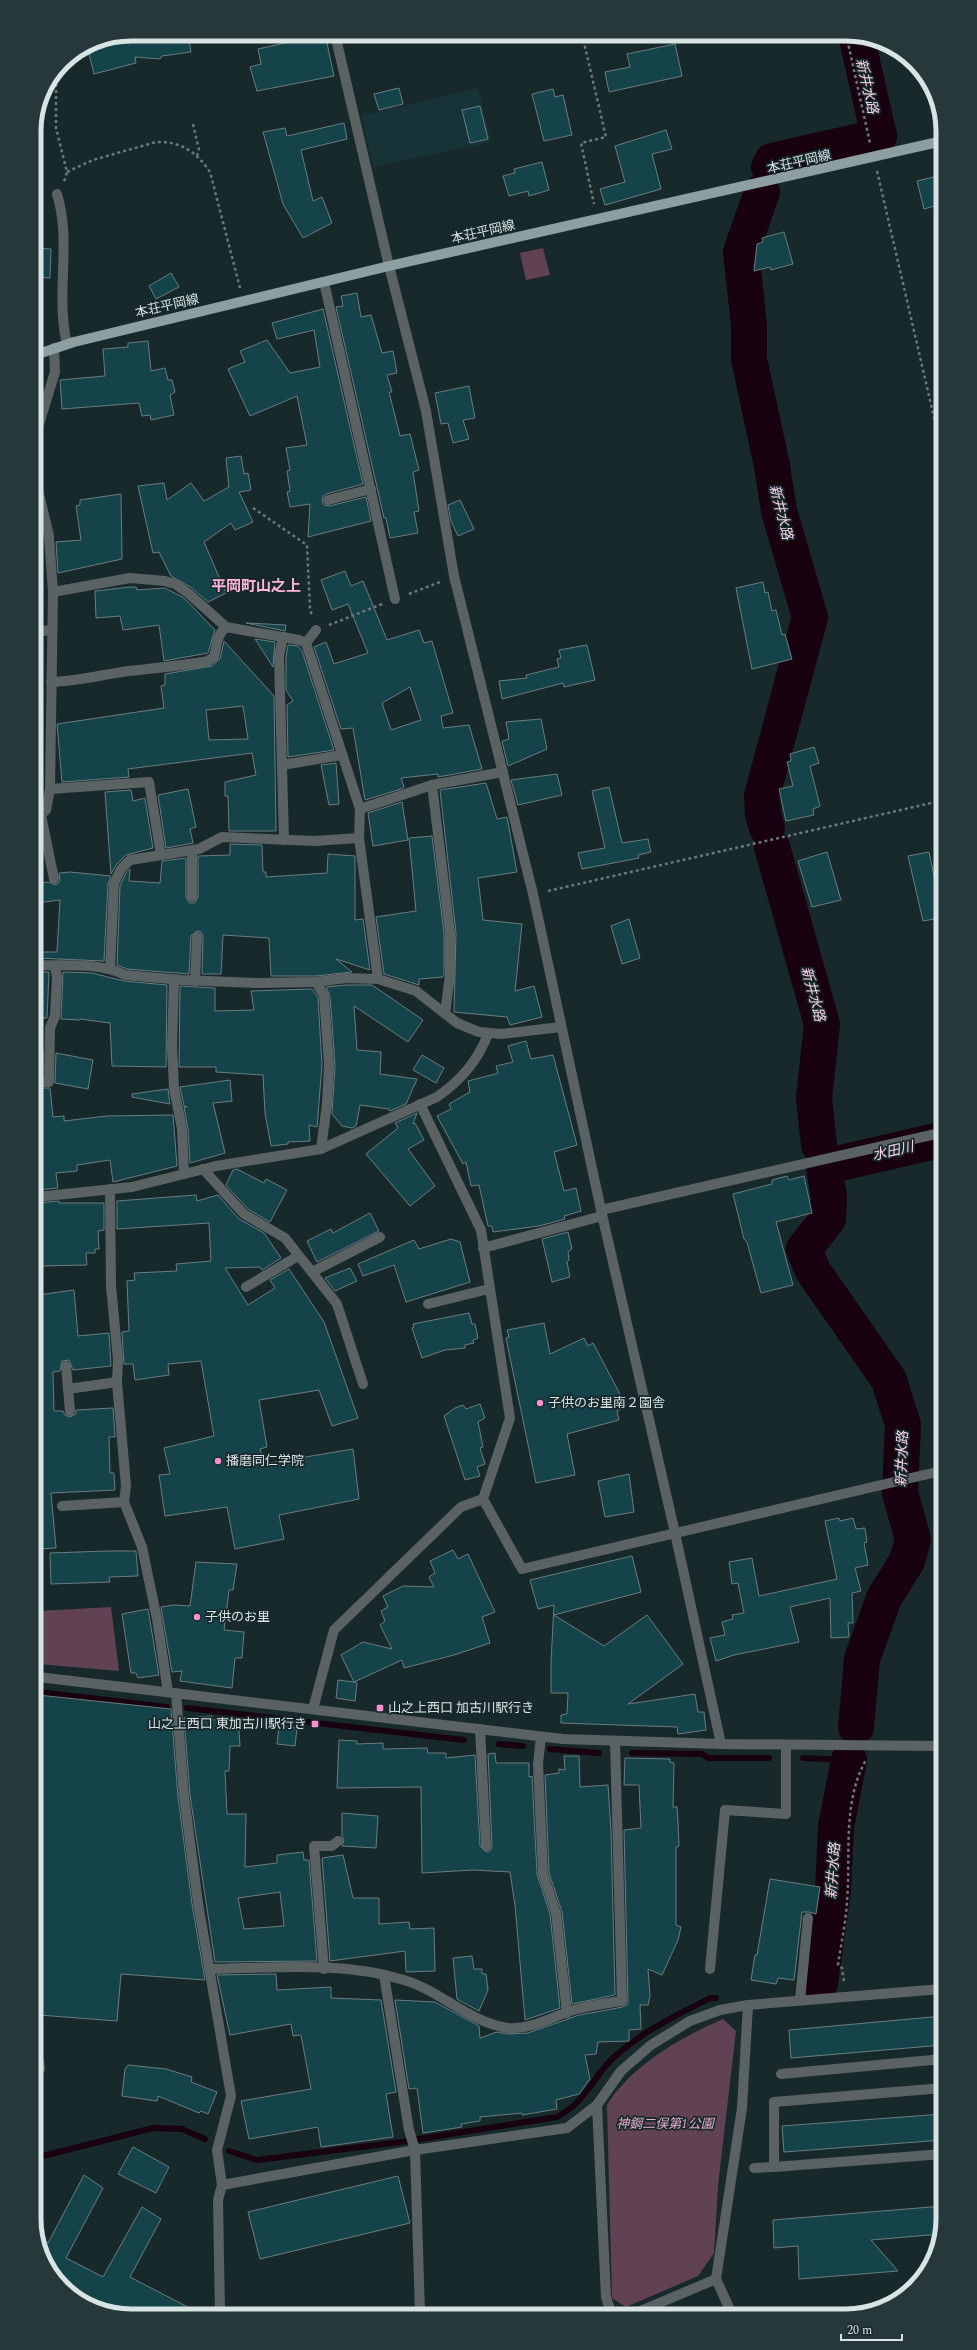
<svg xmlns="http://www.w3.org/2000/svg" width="977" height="2350" viewBox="0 0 977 2350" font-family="Spectral,'Noto Sans JP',serif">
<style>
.built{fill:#183337}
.green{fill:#614253}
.water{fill:#18020f}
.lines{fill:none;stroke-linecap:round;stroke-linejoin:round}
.stream{stroke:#18020f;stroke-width:6}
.river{stroke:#18020f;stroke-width:36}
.building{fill:#14434a;stroke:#6a7d80;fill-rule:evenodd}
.path{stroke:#6a787a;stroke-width:2.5;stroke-dasharray:3 3;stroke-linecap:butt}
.minor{stroke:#5a6264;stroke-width:10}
.major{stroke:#8e9fa2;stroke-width:10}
.poi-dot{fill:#f890cb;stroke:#18292c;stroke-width:1.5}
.labels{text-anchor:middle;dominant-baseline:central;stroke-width:3.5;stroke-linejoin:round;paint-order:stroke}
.street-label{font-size:13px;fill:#d8e3e4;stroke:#18292c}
.poi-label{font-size:13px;fill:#d8e3e4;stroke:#18292c;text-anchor:start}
.park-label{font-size:13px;font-style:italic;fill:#e9adcd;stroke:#18292c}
.water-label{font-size:14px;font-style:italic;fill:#f8d2e6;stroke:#18292c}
.quarter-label{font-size:15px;font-weight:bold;fill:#ffb4dd;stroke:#18292c}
.rim{fill:none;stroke:#d8e3e4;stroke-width:5}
</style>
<rect width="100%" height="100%" fill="#18292c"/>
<!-- built -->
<path class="built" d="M478 88 491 142 373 167 362 119 363 115Z"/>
<!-- green -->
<g class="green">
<path d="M543 248 550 275 526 280 520 253Z"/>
<path d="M111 1607 119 1671 38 1664V1611Z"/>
<path d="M723 2019 736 2031 718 2186 714 2253 698 2276 626 2307 612 2298 607 2105C631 2066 681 2037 723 2019Z"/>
</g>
<!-- water -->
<path class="water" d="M38 107V165L34 172V124Z"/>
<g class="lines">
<!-- stream -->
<g class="stream">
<path d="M38 1692 167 1707"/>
<path d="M187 1708 464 1740"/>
<path d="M499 1744 523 1746"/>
<path d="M550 1749 599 1753"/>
<path d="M632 1753 702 1754 708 1758H769"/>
<path d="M803 1758 849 1760"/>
<path d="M816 1992H817"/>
<path d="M229 2151 257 2160 401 2142 557 2117C586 2102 592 2078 613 2058 641 2032 677 2015 710 1998H716"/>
<path d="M39 2157 153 2128 182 2129 205 2139"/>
</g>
<!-- river -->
<g class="river">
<path d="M856 35 879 136"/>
<path d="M769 167 772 161 864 140"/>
<path d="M762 192 741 252 749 325V359L772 466 779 511 810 617 762 796 763 814 767 828"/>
<path d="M772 847 822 1024 814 1098 819 1145"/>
<path d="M845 1162 940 1140"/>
<path d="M824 1167 829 1197 828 1219 804 1249 813 1271 889 1380 903 1425 900 1493 913 1539 907 1561 884 1598 862 1659 856 1727"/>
<path d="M820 1983 833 1890 836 1827 849 1760"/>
</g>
</g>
<!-- building -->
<g class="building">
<path d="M130 34H188L191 52 162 56 160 59 135 57 136 63 94 74 89 54 92 53 90 44Z"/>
<path d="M325 34 334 76 257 91 250 67 261 64 258 49Z"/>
<path d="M675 44 682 76 609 92 605 72 630 67 627 54Z"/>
<path d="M399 88 403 104 379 110 374 94Z"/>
<path d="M553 89 555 97 563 95 572 135 544 141 532 94Z"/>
<path d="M480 106 488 139 470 143 462 110Z"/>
<path d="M344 123 347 139 301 150 313 201 322 197 332 223 303 238 283 204 263 132 285 128 287 136Z"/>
<path d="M666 130 672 149 652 154 661 189 605 205 600 189 625 182 615 146Z"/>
<path d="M542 162 549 190 529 196 528 191 509 196 503 176 515 173 514 169Z"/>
<path d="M938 176V205L924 209 917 181Z"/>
<path d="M784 232 793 264 771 270 770 267 754 271 757 244 763 242 762 238Z"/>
<path d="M34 248 51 249 50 278 35 277Z"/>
<path d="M171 273 179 287 156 299 149 286Z"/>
<path d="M357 293 361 317 371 315 382 353 393 351 397 373 387 375 392 392H389L400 436 410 434 419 470 413 472 419 511 414 512 418 533 390 538 386 518H384L336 307 343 306 341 296Z"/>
<path d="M323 309 363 484 326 494 323 496 322 501 324 505 329 506 366 497 371 521 308 537 310 504 290 507 287 492 290 491 287 471 290 470 286 448 307 445 297 396 250 416 228 369 245 362 240 351 267 340 290 373 320 367 314 330 277 339 272 323Z"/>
<path d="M148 341 151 371 165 368 168 380H172L175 392 170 395 174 415 151 420 150 415 142 416 139 403 62 409 60 380 105 376 103 349 128 347V343Z"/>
<path d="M469 386 475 418 463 420 469 439 453 443 448 423 441 424 435 393Z"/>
<path d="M241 456 244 474 248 473 251 490 239 492 253 522 235 530 231 523 204 542 226 593 208 602 192 588 171 576 159 552 153 553 138 486 164 483 167 500 191 483 204 501 229 487 226 458Z"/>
<path d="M121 494 122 559 58 573 56 542 81 540 76 506 80 505V500Z"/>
<path d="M460 500 474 529 458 536 451 521 448 505Z"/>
<path d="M345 571 351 586 363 581 387 640 419 630 424 643 432 641 453 713 441 716 443 728 469 725 482 769 438 777V774L401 778 404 787 401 789 365 800 353 728 341 729 314 647 326 642 334 664 368 653 348 604 332 610 321 580ZM410 687 421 720 391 730 382 703Z"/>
<path d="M763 582 765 593 768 592 772 611 776 610 782 635 785 634 792 659 752 669 736 588Z"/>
<path d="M130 587H136L137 590 165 588 184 598 215 630 208 653 164 661 159 625 123 630 120 616 96 618 95 591Z"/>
<path d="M246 623 286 625 285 631Z"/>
<path d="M255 639 275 642 273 667Z"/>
<path d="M224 641 274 696 276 831H229L228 796H225V782L256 775 252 753 128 769 129 777 62 782 57 724 164 708 161 686 165 685V674L212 666 220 659ZM243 706 248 739 209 740 206 710Z"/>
<path d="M288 645 298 646 302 651 334 750 288 757 287 705 293 701 286 690V657Z"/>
<path d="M587 645 595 680 564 687 563 683 502 699 499 681 527 678 526 675 559 667 557 659 561 658 559 650Z"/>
<path d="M541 719 547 749 508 766 502 741 509 739 506 722Z"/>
<path d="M814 747 819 763 810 766 820 806 813 809 814 815 786 821 779 789 793 786 787 762 791 761 790 754Z"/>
<path d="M336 763 339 804 329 805 321 765Z"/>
<path d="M557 774 562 795 518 805 511 780Z"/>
<path d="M486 783 497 819 507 817 517 872 478 878 483 920 522 924 515 991 534 986 542 1017 510 1025 507 1017 454 1012 456 933 440 790Z"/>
<path d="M609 787 622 843 648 839 651 852 638 855 639 858 582 869 578 853 605 848 592 791Z"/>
<path d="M188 789 196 827 190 829 193 843 166 848 158 795Z"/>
<path d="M131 790 133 801 145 798 153 848 126 855 116 865 111 874 105 792Z"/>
<path d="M402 802 408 840 373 846 368 813Z"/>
<path d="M432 836 444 933V975L443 977 419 979V985L384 974 376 917 416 911 409 838Z"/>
<path d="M230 844 262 845 263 872H266V877L327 873 328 854 355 856V920L363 919 370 970 336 959 352 972 316 976H271L269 938 223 935 221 974H202L203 937 201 932 197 931 191 936 189 974 127 969 117 965 120 886 126 873 130 869 129 881 160 883 162 861 186 858V897L189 903H195L198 897V856L230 855Z"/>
<path d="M827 852 841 900 812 907 798 861Z"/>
<path d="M929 852 940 904V918L923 921 908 856Z"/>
<path d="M70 872 111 876 108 884 104 961 36 958V952H57L60 900 36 903V884L48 882 56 885 60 881 59 873Z"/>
<path d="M629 919 640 958 622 964 611 926Z"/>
<path d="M36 972H49L47 1018H36Z"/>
<path d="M63 972 92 973 124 981 167 985 166 1067 112 1066 110 1023 80 1019V1020L61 1019Z"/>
<path d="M346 985H372L423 1020 408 1042 354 1006 357 1050 381 1052 380 1074 417 1079 406 1104 390 1111 389 1109 360 1105 356 1126 352 1128 342 1126 332 1114 335 1065 330 996 326 987Z"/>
<path d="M180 986 215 988V1011L254 1010 251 991 312 989 318 998 322 1065 317 1127 309 1125 310 1141 288 1142V1144L271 1146 265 1113 263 1075 216 1072V1067H179Z"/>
<path d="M526 1041 531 1059 553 1055 577 1145 554 1152 564 1191 576 1188 581 1211 564 1216 565 1219 539 1226 493 1232 492 1226H488L479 1185 471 1186 466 1162 463 1164 437 1116 451 1109 449 1104 470 1092 468 1081 495 1074 498 1073 496 1066 513 1062 508 1046Z"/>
<path d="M36 1050 43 1051V1076H36Z"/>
<path d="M56 1053 93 1060 88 1089 55 1083Z"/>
<path d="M422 1055 444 1068 436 1083 413 1070Z"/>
<path d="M230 1080 232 1101 213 1103 225 1153 190 1163 188 1129 184 1107H187L184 1106 180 1087Z"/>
<path d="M36 1088H50L53 1117 64 1116V1121L107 1116 173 1115 177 1166 113 1182 110 1160 77 1165V1171L56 1173 58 1188 37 1190Z"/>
<path d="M168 1089 170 1104 132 1097V1094Z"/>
<path d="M417 1113 413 1124 415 1123 424 1140 408 1149 435 1186 410 1206 366 1154 398 1128 395 1123Z"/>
<path d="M237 1169 264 1183 266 1179 287 1190 270 1222 248 1209 226 1185 233 1170Z"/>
<path d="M787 1176 789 1180 804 1176 812 1213 776 1222 793 1285 761 1293 747 1242 744 1239 733 1194 772 1184V1180Z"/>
<path d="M196 1195 197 1201 218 1195 239 1219 264 1233 281 1258 262 1270 260 1267 225 1268 248 1305 275 1288 270 1280 289 1269 324 1322 358 1418 332 1426 319 1390 259 1400 267 1447 260 1449 264 1464 353 1449 359 1499 279 1515 284 1539 235 1549 227 1507 165 1516 159 1475 170 1474 164 1448 214 1436 201 1361 168 1364 169 1375 135 1380 133 1364H124L122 1332 129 1331 127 1281 135 1280 134 1273 177 1271 176 1264 211 1261 209 1223 117 1229V1201Z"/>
<path d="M59 1201V1203H104V1230L98 1231 99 1249H95V1253H86L87 1265 39 1266 38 1203Z"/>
<path d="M370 1213 379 1231 317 1262 307 1241 331 1229 333 1233Z"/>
<path d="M568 1232 572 1249 568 1252 569 1260 567 1262 570 1277 552 1282 542 1239Z"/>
<path d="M451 1239 460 1242 470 1282 406 1302 394 1265 363 1276 358 1264 414 1240 419 1249Z"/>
<path d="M350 1268 357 1281 335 1291 325 1278Z"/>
<path d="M74 1290 78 1336 109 1333 111 1366 73 1370 69 1360 62 1361 60 1371 53 1372 54 1411H63L65 1415 70 1417 76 1414V1410L113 1408 115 1437H109L110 1473H114L115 1490 51 1493 56 1548 37 1549V1340H42L38 1295Z"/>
<path d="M469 1313 472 1324H475L478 1338 473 1340 474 1343 465 1345V1348L445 1350 422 1358 412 1328 414 1327 413 1324Z"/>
<path d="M544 1323 550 1354 584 1338 588 1346 593 1343 621 1396H618L621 1409 617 1411 619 1420 567 1434 575 1475 536 1483 506 1338 509 1337 507 1330Z"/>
<path d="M480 1404 485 1418 478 1422 483 1447 480 1448 485 1464 477 1467 480 1476 465 1480 444 1416 455 1408 463 1405 466 1409Z"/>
<path d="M629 1474 634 1512 605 1517 598 1481Z"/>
<path d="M839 1518 840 1521 853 1518 856 1529 865 1528 867 1542 864 1543 868 1565 855 1568 861 1591 852 1593 853 1623H848L849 1637 831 1638 830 1598 790 1607 799 1642 734 1655 716 1661 710 1638 725 1635 722 1622 733 1619 732 1615 744 1613 738 1583 732 1584 729 1562 752 1558 759 1596 837 1579 825 1521Z"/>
<path d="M453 1550 458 1559 468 1554 495 1612 482 1617 490 1643 454 1655 404 1668 402 1660 354 1682 357 1683 355 1701 336 1698 338 1680 354 1682 341 1655 363 1642 392 1649 380 1625 385 1621 381 1611 388 1607 383 1596 403 1586 434 1587 429 1577 435 1573 430 1561Z"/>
<path d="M108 1551H136L138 1576 109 1577 110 1582 51 1584 50 1553Z"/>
<path d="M632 1556 641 1592 554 1615 604 1646 647 1615 683 1664 628 1704 695 1694 698 1712H704L706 1730 678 1734 677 1727 561 1723V1715L567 1714 568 1693H551V1662L554 1605 538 1609 530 1580Z"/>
<path d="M196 1562 237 1564 233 1590H229L224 1630 244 1632 242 1658H235L232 1688 180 1681 182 1671 172 1672 161 1607 174 1605 190 1606Z"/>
<path d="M148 1609 159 1675 138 1678 136 1673H131L122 1614Z"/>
<path d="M38 1695 171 1709 178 1797 192 1904 205 1980 121 1974 117 2021 39 2015Z"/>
<path d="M212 1716V1720L238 1718 240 1746H230L229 1771H225L227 1814H246L245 1867 277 1863V1855L303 1852 304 1860H309L317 1961 215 1962 190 1795 184 1718ZM280 1892 284 1926 244 1929 238 1898Z"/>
<path d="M279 1726 297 1728 295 1746 277 1744Z"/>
<path d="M339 1740 357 1741V1744L383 1743V1749L427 1748 428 1753H446V1758L475 1755 480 1846 486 1852 490 1851 492 1846 488 1754 495 1753 496 1763H529V1777L532 1776 537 1874 550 1914 560 2008 525 2020 515 1905 510 1872 473 1870 422 1873 421 1787 337 1788Z"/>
<path d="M564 1756H579L580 1787 608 1785 611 1830 615 1995 572 2004 562 1912 549 1873 545 1775 559 1773V1769L565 1770Z"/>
<path d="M625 1758 670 1759V1762L674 1763 673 1807H677L678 1822 679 1846 676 1847V1925L681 1927 678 1940 662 1975 648 1969 650 1996 648 2005H640L641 2029 629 2030V2041L598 2042 596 2054 585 2055 590 2079 579 2094 556 2100 557 2109 522 2115V2113L480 2117V2121L461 2124 462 2127 423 2133 417 2088 409 2089 395 2000 435 2002 479 2026 480 2038 497 2032 508 2034 528 2033 579 2015 623 2007 628 2004 624 1830 641 1828 639 1785H624Z"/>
<path d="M342 1813 378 1816 376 1848 342 1846 344 1840 342 1836Z"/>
<path d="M343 1855 353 1898H379V1924L409 1922 410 1929 434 1928 435 1971 406 1972 405 1951 330 1961 322 1858Z"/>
<path d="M770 1879 820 1887 816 1914 809 1912H802L794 1980 778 1978 776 1984 751 1980 755 1955H757Z"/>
<path d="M472 1956 474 1969H482V1974H486L488 1990 479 2011 457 1999 453 1958Z"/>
<path d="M276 1974 277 1990 331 1987V1998L381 2000 396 2092 386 2094 393 2137 321 2147 318 2127 249 2139 241 2101 311 2089 301 2035 293 2036 291 2024 230 2035 217 1975Z"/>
<path d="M943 2016V2045L791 2058 789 2030Z"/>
<path d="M128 2065 166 2069 192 2077 191 2082 217 2092 208 2114 201 2111 199 2113 158 2096 157 2101 122 2096 125 2069Z"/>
<path d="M943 2114V2140L784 2152 782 2126Z"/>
<path d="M133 2147 169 2167 156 2193 118 2174Z"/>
<path d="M84 2175 103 2188 66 2258 103 2277 142 2207 161 2219 130 2277 203 2315 124 2316 72 2296 39 2250V2238L48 2243Z"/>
<path d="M398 2176 410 2223 260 2259 248 2212Z"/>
<path d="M943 2206 941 2234 871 2240 898 2271 799 2279 798 2246 774 2248 773 2220Z"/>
</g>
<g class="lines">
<!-- path -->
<g class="path">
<path d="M582 34 606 137 581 143 594 204"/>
<path d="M846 34 870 143"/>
<path d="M56 72V128L67 172 64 182"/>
<path d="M193 124 199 150 197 156"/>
<path d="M877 171 939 439"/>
<path d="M67 172 93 160 156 142C180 141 197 152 210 172L240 288"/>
<path d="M34 203 43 201"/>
<path d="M253 508 307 545 310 608 312 617"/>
<path d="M409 594 440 582"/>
<path d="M329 625 382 604"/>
<path d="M548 891 940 801"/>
<path d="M844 1981 842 1968 838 1965C841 1944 846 1922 847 1901 851 1855 842 1802 866 1760"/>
</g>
<!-- minor -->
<g class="minor">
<path d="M335 34 389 266 426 411 454 576 533 894 601 1210 675 1533 721 1744"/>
<path d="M57 194C72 242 55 295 67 344"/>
<path d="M324 282 395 599"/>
<path d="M35 437 55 372 54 348"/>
<path d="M35 477 49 536 53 592 50 789"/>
<path d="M328 500 371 489"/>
<path d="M53 592 130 578 165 581 175 584 188 593 226 627 299 640 306 643"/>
<path d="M316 630 306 643 360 809 359 838 378 979"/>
<path d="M35 632 51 630"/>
<path d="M283 637 279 656 284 840"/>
<path d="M51 682C79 681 101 675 128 671 155 668 182 666 208 661L214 657C217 646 216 636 226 627"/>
<path d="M282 765 342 755"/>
<path d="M432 785 450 933V975L445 1014"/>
<path d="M360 809 432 785 503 772"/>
<path d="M41 815 54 879"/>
<path d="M36 818 46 810 50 789 149 782 161 855"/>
<path d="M192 851V897"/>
<path d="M36 965C64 966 100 962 125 975L182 980 257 983 316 982 346 978 378 979 416 991 457 1023 479 1032 501 1034 561 1027"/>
<path d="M110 969 114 884 121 869 130 860 199 849 222 837 314 841 359 838"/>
<path d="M174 980 172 1047 174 1088 182 1129 184 1174"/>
<path d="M195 981 197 937"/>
<path d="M36 1082H49L50 1028 55 1016 57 977 55 966"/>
<path d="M420 1104 481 1230 510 1418 483 1499 522 1569 941 1471"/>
<path d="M321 1149 437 1097C461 1080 477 1062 488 1034"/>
<path d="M203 1169 244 1214 285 1238 337 1304 363 1384"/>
<path d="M110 1189 111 1286 118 1360 117 1382"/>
<path d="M37 1197 132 1187 216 1166 321 1149 327 1104 329 1065 324 996 316 982"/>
<path d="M601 1210 940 1133"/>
<path d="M483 1248 602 1216"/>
<path d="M312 1272 380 1237"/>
<path d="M246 1287 298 1256"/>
<path d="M428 1304 489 1289"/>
<path d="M66 1366 70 1411"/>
<path d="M68 1389 117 1382 126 1486 124 1502 142 1547 157 1619 168 1692"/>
<path d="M62 1506 124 1502"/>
<path d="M38 1677 563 1739 721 1744 942 1746"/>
<path d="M176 1693 184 1796 198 1903 231 2096 217 2150 222 2185 218 2200 220 2315"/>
<path d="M313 1709 334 1630 461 1507 483 1499"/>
<path d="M480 1729 486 1846"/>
<path d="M541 1737 538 1764 543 1874 556 1913 567 2013"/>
<path d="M209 1969C274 1968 342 1961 404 1980 441 1991 470 2023 508 2028 533 2030 554 2015 577 2009 592 2005 607 2003 622 2001L615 1741"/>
<path d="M324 1969 314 1846H332L338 1841"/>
<path d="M710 1969 725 1810 786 1814V1745"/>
<path d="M384 1975 409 2130 415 2150 420 2314"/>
<path d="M800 2000 808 1918"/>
<path d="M39 2062 40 2069"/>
<path d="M781 2074 943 2059"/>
<path d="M943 2088 774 2102V2167L943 2154"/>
<path d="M597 2105 606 2297 611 2313"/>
<path d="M754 2168 774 2167"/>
<path d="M222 2185 415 2150 567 2128 597 2105 621 2071 651 2045 690 2021 720 2010 748 2005 942 1989"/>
<path d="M638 2312 716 2279"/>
<path d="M731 2312 716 2279 742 2108 748 2005"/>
</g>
<!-- major -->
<path class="major" d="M35 355 74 342 389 266 938 142"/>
</g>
<!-- markers -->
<g class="poi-dot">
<circle cx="540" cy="1403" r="4"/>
<circle cx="218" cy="1461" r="4"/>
<circle cx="197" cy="1617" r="4"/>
<rect x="376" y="1704" width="8" height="8" rx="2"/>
<rect x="311" y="1720" width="8" height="8" rx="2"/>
</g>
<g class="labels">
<!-- street labels -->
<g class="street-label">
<text transform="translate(799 162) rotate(-13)">本荘平岡線</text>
<text transform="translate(483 232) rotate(-13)">本荘平岡線</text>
<text transform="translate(167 306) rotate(-13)">本荘平岡線</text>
</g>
<!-- poi labels -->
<g class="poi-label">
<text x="548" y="1403">子供のお里南２園舎</text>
<text x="226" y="1461">播磨同仁学院</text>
<text x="205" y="1617">子供のお里</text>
<text x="388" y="1708">山之上西口 加古川駅行き</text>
<text x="307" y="1724" text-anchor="end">山之上西口 東加古川駅行き</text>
</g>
<!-- park labels -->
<g class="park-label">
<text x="665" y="2124">神鋼二俣第1公園</text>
</g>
<!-- water labels -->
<g class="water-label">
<text transform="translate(867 86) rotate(77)">新井水路</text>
<text transform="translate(781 512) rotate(76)">新井水路</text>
<text transform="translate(813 994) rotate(75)">新井水路</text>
<text transform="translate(893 1151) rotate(-13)">水田川</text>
<text transform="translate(902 1459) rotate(-88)">新井水路</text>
<text transform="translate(833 1871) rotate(-86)">新井水路</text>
</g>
<!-- quarter labels -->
<g class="quarter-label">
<text x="256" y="586">平岡町山之上</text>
</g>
</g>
<!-- crop -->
<path d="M0 0H977V2350H0ZM131 41H846A90 90 0 0 1 936 131V2219A90 90 0 0 1 846 2309H131A90 90 0 0 1 41 2219V131A90 90 0 0 1 131 41Z" fill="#27383b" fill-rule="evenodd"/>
<path class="rim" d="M131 41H846A90 90 0 0 1 936 131V2219A90 90 0 0 1 846 2309H131A90 90 0 0 1 41 2219V131A90 90 0 0 1 131 41Z"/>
<!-- scale -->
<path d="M841 2334v6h61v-6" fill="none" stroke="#d8e3e4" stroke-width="2"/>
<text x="847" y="2334" font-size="12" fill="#d8e3e4" stroke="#18292c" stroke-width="3" paint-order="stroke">20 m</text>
</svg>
